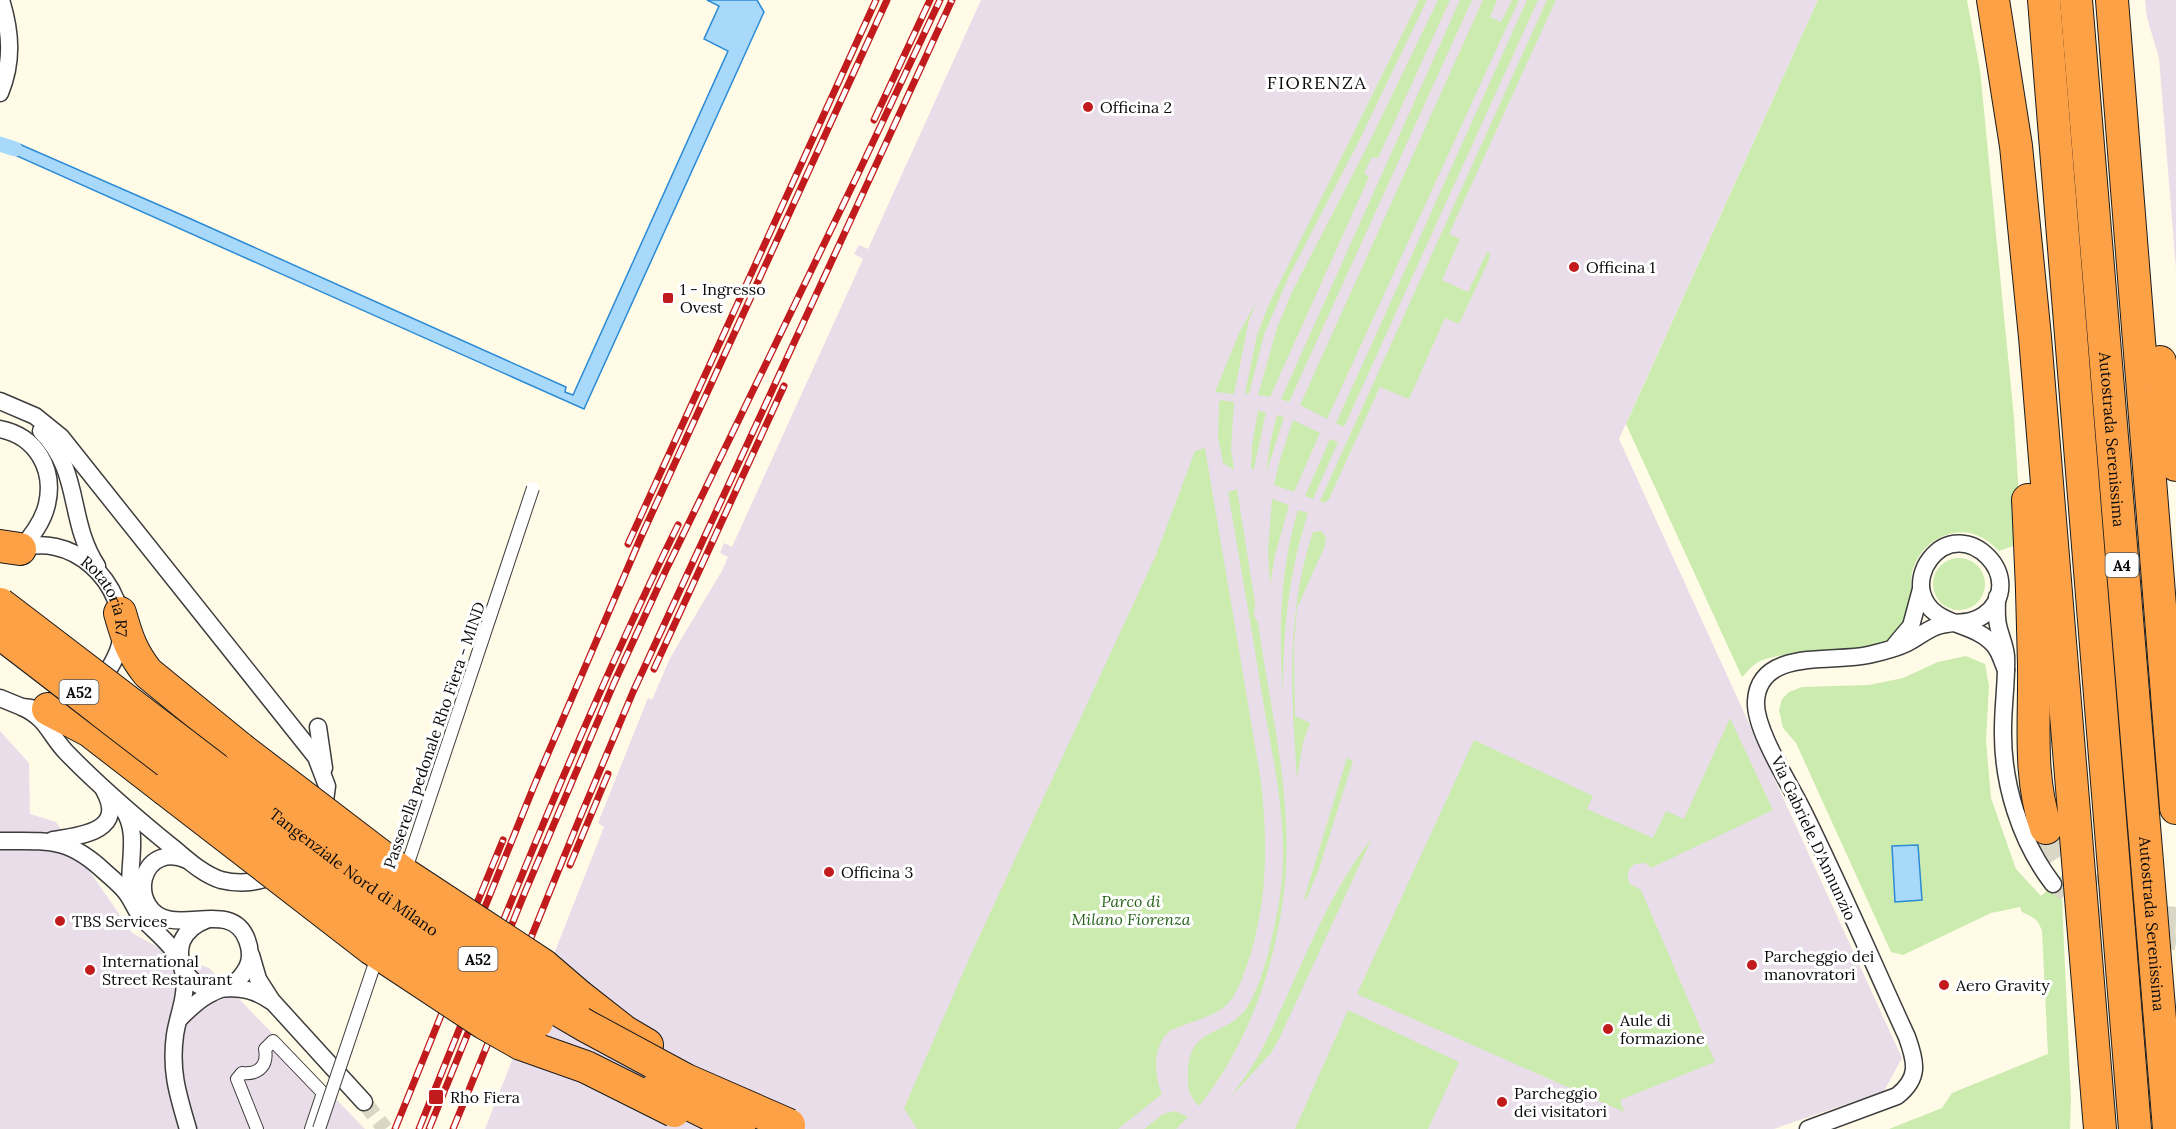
<svg xmlns="http://www.w3.org/2000/svg" width="2176" height="1129" viewBox="0 0 2176 1129" font-family="Lora,serif">
<style>
.industrial{fill:#e9ddea}
.green{fill:#ccebaf}
.water{fill:#a8d8fa;stroke:#2b8bd5;stroke-width:1.5}
.lines{fill:none;stroke-linecap:round;stroke-linejoin:round}
.canal{stroke:#a8d8fa;stroke-width:15}
.minor-tunnel{stroke:#dad7c6;stroke-width:16;stroke-dasharray:16 8;stroke-linecap:butt}
.motorway-tunnel{stroke:#dad7c6;stroke-width:32;stroke-dasharray:32 16;stroke-linecap:butt}
.pedestrian-casing{stroke:#3d3d3d;stroke-width:14}
.minor-casing{stroke:#3d3d3d;stroke-width:19}
.motorway-casing{stroke:#1b1b1b;stroke-width:34}
.pedestrian{stroke:#fff;stroke-width:12}
.minor{stroke:#fff;stroke-width:16}
.motorway{stroke:#fda147;stroke-width:32}
.rail-casing{stroke:#c11b1d;stroke-width:7}
.rail{stroke:#fff;stroke-width:4.5;stroke-dasharray:14;stroke-linecap:butt}
.pedestrian-bridge-casing{stroke:#3d3d3d;stroke-width:14;stroke-linecap:butt}
.motorway-bridge-casing{stroke:#1b1b1b;stroke-width:34;stroke-linecap:butt}
.pedestrian-bridge{stroke:#fff;stroke-width:12}
.motorway-bridge{stroke:#fda147;stroke-width:32}
.poi-dot{fill:#c11b1d;stroke:#fff;stroke-width:2}
.labels{text-anchor:middle;dominant-baseline:central;stroke-width:6;stroke-linejoin:round;paint-order:stroke}
.shield{fill:#fff;stroke:#545454;stroke-width:1.5}
.shield-label{font-size:15px;font-weight:bold;fill:#0a0a0a}
.poi-label{font-size:16px;fill:#0a0a0a;stroke:#fff;text-anchor:start}
.street-label{font-size:16px;fill:#0a0a0a;stroke:#fff}
.park-label{font-size:16px;font-style:italic;fill:#256418;stroke:#fff}
.neighbourhood-label{font-size:18px;letter-spacing:1.5px;fill:#0a0a0a;stroke:#fff}
</style>
<rect width="100%" height="100%" fill="#fffbe7"/>
<!-- industrial -->
<g class="industrial">
<path d="M981 0H1818L1619 439 1902 1058 1884 1091 1774 1129H485L604 827 598 823 648 698 652 700 670 658 723 569 728 557 720 553 724 543 732 547 863 259 854 254 859 245 868 249Z"/>
<path d="M2145 0H2176V269L2159 58 2147 18Z"/>
<path d="M0 731 29 763 30 814 56 822 132 933 173 955 209 968 365 1129H0Z"/>
</g>
<!-- green -->
<g class="green">
<path d="M1419 0H1427L1359 141 1289 276 1264 335 1249 394 1245 393 1257 335 1269 304Z"/>
<path d="M1438 0H1450L1378 158 1372 157 1364 173 1369 177 1270 397 1258 395 1277 328 1292 292 1367 147Z"/>
<path d="M1460 0H1472L1289 402 1281 399Z"/>
<path d="M1483 0H1497L1490 17 1501 22 1512 0H1519L1327 419 1300 405Z"/>
<path d="M1527 0H1538L1344 427 1336 423Z"/>
<path d="M1547 0H1556L1449 234 1460 239 1442 280 1468 292 1487 252 1490 253 1489 260 1459 324 1445 318 1409 399 1380 387 1329 499 1324 503 1320 501Z"/>
<path d="M1818 0H1967L1980 70 2014 418 2022 543 1999 551C1986 538 1973 530 1954 533 1931 537 1913 556 1911 580 1910 589 1914 598 1912 607 1911 616 1900 632 1893 638 1874 654 1793 648 1763 660 1755 662 1748 671 1742 677L1626 424Z"/>
<path d="M1257 301 1249 320 1234 394 1215 392 1240 331Z"/>
<path d="M1221 400 1234 402 1231 449 1234 470 1223 463 1218 437 1219 402Z"/>
<path d="M1258 411 1266 412 1254 469H1251L1252 445Z"/>
<path d="M1277 415 1284 417 1266 474 1270 443Z"/>
<path d="M1293 420 1320 433 1294 492 1274 485 1279 463Z"/>
<path d="M1330 439 1338 442 1313 499 1305 496Z"/>
<path d="M1205 448 1260 775C1268 836 1268 894 1251 953 1246 967 1242 982 1234 995 1224 1013 1203 1018 1184 1025 1181 1027 1175 1028 1171 1030 1152 1044 1154 1075 1162 1094L1118 1129H917L904 1108 972 952 1156 555 1195 451Z"/>
<path d="M1237 489 1255 603 1254 615 1258 623C1267 688 1283 756 1286 821 1292 918 1260 1031 1199 1106 1189 1097 1187 1087 1188 1074 1189 1022 1228 1040 1249 1004 1264 977 1271 943 1277 913 1292 844 1276 775 1264 707 1253 635 1240 564 1228 492Z"/>
<path d="M1272 499 1289 505 1275 555 1270 585 1268 551Z"/>
<path d="M1298 510 1308 513C1288 575 1283 632 1283 697 1279 633 1279 572 1298 510Z"/>
<path d="M1321 531 1326 537 1324 548 1297 608 1294 646 1295 716 1310 723 1303 743 1297 778C1291 695 1286 611 1313 532Z"/>
<circle cx="1959" cy="584" r="26"/>
<path d="M1966 656 1985 664 1989 686 1986 741 1991 798 2016 869 2041 896 2061 879 2071 1098 2070 1129H1889L1942 1108 1952 1093 2048 1054 2042 931C2038 919 2033 917 2022 912L2020 907 1991 913 1903 955 1891 952 1796 743 1783 728 1779 710 1782 699 1789 692 1802 687 1869 685 1903 678 1938 662Z"/>
<path d="M1730 718 1773 810 1651 868 1645 863 1635 864C1627 869 1626 876 1630 884L1641 890 1715 1062 1620 1100 1624 1112 1357 994 1474 740 1593 796 1587 809 1653 838 1666 811 1684 819Z"/>
<path d="M1347 758 1353 761 1319 869 1306 900 1304 899Z"/>
<path d="M1372 838 1280 1037 1271 1053 1229 1099C1240 1084 1251 1069 1260 1053 1297 981 1322 902 1372 838Z"/>
<path d="M1348 1010 1459 1062 1428 1129H1295Z"/>
<path d="M1175 1111 1188 1117 1176 1129H1144L1163 1114Z"/>
</g>
<!-- water -->
<g class="water">
<path d="M707 0H757L764 12 584 409 17 156 20 151 15 149 17 143 191 219 566 387 565 392 573 395 728 51 704 39 719 6Z"/>
<path d="M1918 845 1922 900 1895 902 1892 846Z"/>
</g>
<g class="lines">
<!-- canal -->
<path class="canal" d="M0 144 15 149"/>
<!-- minor-tunnel -->
<g class="minor-tunnel">
<path d="M2053 884C2075 901 2097 919 2123 930"/>
<path d="M2147 938 2176 942"/>
<path d="M364 1102 385 1129"/>
</g>
<!-- motorway-tunnel -->
<path class="motorway-tunnel" d="M2046 828C2063 883 2120 920 2176 923"/>
<!-- pedestrian casing -->
<g class="pedestrian-casing">
<path id="pedestrian" d="M257 1129 237 1079 242 1073C259 1075 268 1065 265 1049L273 1041 323 1093 311 1129"/>
</g>
<!-- minor casing -->
<g class="minor-casing">
<g id="minor">
<path d="M0 93C13 62 11 32 1 0"/>
<path d="M0 401 35 416 61 437 316 757 327 786 323 816"/>
<path d="M0 429C36 436 55 469 47 504 43 522 32 536 20 549"/>
<path d="M41 431C82 472 67 520 97 566"/>
<path id="s1" d="M14 551C70 527 129 584 121 640 118 657 108 671 98 684"/>
<path d="M1997 597C1997 606 1996 616 1998 625 2000 635 2005 645 2006 656 2007 680 2003 704 2003 729 2002 783 2020 841 2053 884"/>
<path d="M1895 645 1911 626 1921 589"/>
<path d="M0 698 22 707 31 708"/>
<path d="M22 707C48 719 48 733 66 752 99 786 135 817 172 847 187 859 202 874 221 880 241 885 261 882 279 873"/>
<path d="M318 727 324 768"/>
<path d="M123 809C142 836 124 871 133 901"/>
<path d="M53 840C81 836 127 831 104 790"/>
<path d="M0 841C49 841 68 837 105 872 112 878 119 884 125 891 132 899 135 910 142 918 159 936 181 950 184 976 187 997 178 1015 175 1035 170 1071 178 1095 188 1129"/>
<path d="M206 920C195 924 187 930 182 941 175 961 188 985 208 988 219 990 230 987 241 989 253 990 262 995 271 1001"/>
<path d="M251 955 258 979 272 1001 364 1102"/>
<path d="M179 1019C188 1010 197 1001 208 995 221 987 237 986 245 971 251 962 251 950 247 940 231 895 170 942 148 905 143 897 142 887 144 878 150 857 169 852 187 860"/>
<path d="M1808 1129 1897 1096C1920 1078 1916 1062 1907 1037 1873 963 1841 888 1805 815 1792 787 1754 730 1756 701 1759 648 1832 663 1868 655 1881 652 1895 649 1907 643 1917 638 1925 631 1935 627 1951 620 1969 626 1984 615 2031 580 1965 513 1930 559 1923 568 1919 581 1922 593 1931 627 1974 621 1994 645 2000 652 2002 661 2006 670"/>
</g>
</g>
<!-- motorway casing -->
<g class="motorway-casing">
<g id="motorway">
<path d="M1993 0 2016 146 2035 337 2100 1129"/>
<path d="M2044 0 2135 1129"/>
<path id="s2" d="M2076 0 2169 1129"/>
<path d="M2112 0 2176 808"/>
<path d="M2160 362 2176 465"/>
<path d="M2028 500C2031 555 2033 610 2034 665 2035 719 2028 776 2046 828"/>
<path d="M0 546 20 549"/>
<path d="M120 613C127 638 132 653 148 673L241 749"/>
<path d="M48 709 90 731 165 789"/>
<path d="M579 996 625 1032 647 1045"/>
</g>
</g>
<!-- pedestrian -->
<use href="#pedestrian" class="pedestrian"/>
<!-- minor -->
<use href="#minor" class="minor"/>
<!-- motorway -->
<use href="#motorway" class="motorway"/>
<!-- rail casing -->
<g class="rail-casing">
<g id="rail">
<path d="M874 120 930 0"/>
<path d="M628 544 876 0"/>
<path d="M654 669 784 386"/>
<path d="M570 865 608 774"/>
<path d="M470 920 503 840"/>
<path d="M395 1129 534 786 641 537 887 0"/>
<path d="M419 1129C501 926 581 722 678 525"/>
<path d="M429 1129 525 892 614 683 665 572 857 176 940 0"/>
<path d="M453 1129 579 820 633 692 952 0"/>
</g>
</g>
<!-- rail -->
<use href="#rail" class="rail"/>
<!-- pedestrian-bridge casing -->
<g class="pedestrian-bridge-casing">
<g id="pedestrian-bridge">
<path d="M405 872 533 488"/>
<path d="M319 1129 378 954"/>
</g>
</g>
<!-- motorway-bridge casing -->
<g class="motorway-bridge-casing">
<g id="motorway-bridge">
<path id="s3" d="M0 604 360 879 431 928 523 989 586 1026 686 1080 789 1125"/>
<path d="M0 633C176 767 347 907 537 1022"/>
<path d="M241 749 406 875 543 965 579 996"/>
<path d="M165 789 372 949 484 1023 521 1044 586 1067 674 1111"/>
<path d="M657 1088 739 1129"/>
</g>
</g>
<!-- pedestrian-bridge -->
<use href="#pedestrian-bridge" class="pedestrian-bridge"/>
<!-- motorway-bridge -->
<use href="#motorway-bridge" class="motorway-bridge"/>
</g>
<!-- markers -->
<g class="poi-dot">
<circle cx="1088" cy="107" r="6"/>
<circle cx="1574" cy="267" r="6"/>
<rect x="662" y="292" width="12" height="12" rx="3"/>
<circle cx="829" cy="872" r="6"/>
<circle cx="60" cy="921" r="6"/>
<circle cx="1752" cy="965" r="6"/>
<circle cx="90" cy="970" r="6"/>
<circle cx="1944" cy="985" r="6"/>
<circle cx="1608" cy="1029" r="6"/>
<rect x="428" y="1089" width="16" height="16" rx="3"/>
<circle cx="1502" cy="1102" r="6"/>
</g>
<g class="labels">
<!-- shield labels -->
<g class="shield">
<rect x="2105.5" y="553" width="33" height="24" rx="4.5"/>
<rect x="59.5" y="680" width="39" height="24" rx="4.5"/>
<rect x="458.5" y="947" width="39" height="24" rx="4.5"/>
</g>
<g class="shield-label">
<text x="2122" y="565">A4</text>
<text x="79" y="692">A52</text>
<text x="478" y="959">A52</text>
</g>
<!-- poi labels -->
<g class="poi-label">
<text x="1100" y="107">Officina 2</text>
<text x="1586" y="267">Officina 1</text>
<text x="680" y="289">1 - Ingresso<tspan x="680" dy="18">Ovest</tspan></text>
<text x="841" y="872">Officina 3</text>
<text x="72" y="921">TBS Services</text>
<text x="1764" y="956">Parcheggio dei<tspan x="1764" dy="18">manovratori</tspan></text>
<text x="102" y="961">International<tspan x="102" dy="18">Street Restaurant</tspan></text>
<text x="1956" y="985">Aero Gravity</text>
<text x="1620" y="1020">Aule di<tspan x="1620" dy="18">formazione</tspan></text>
<text x="1514" y="1093">Parcheggio<tspan x="1514" dy="18">dei visitatori</tspan></text>
<text x="450" y="1097">Rho Fiera</text>
</g>
<!-- street labels -->
<g class="street-label">
<text stroke="none"><textPath href="#s2" startOffset="441">Autostrada Serenissima</textPath></text>
<text stroke="none"><textPath href="#s1" startOffset="118">Rotatoria R7</textPath></text>
<text transform="translate(434 735) rotate(-71)">Passerella pedonale Rho Fiera - MIND</text>
<text transform="translate(1814 838) rotate(65)">Via Gabriele D'Annunzio</text>
<text stroke="none"><textPath href="#s3" startOffset="444">Tangenziale Nord di Milano</textPath></text>
<text stroke="none"><textPath href="#s2" startOffset="927">Autostrada Serenissima</textPath></text>
</g>
<!-- park labels -->
<g class="park-label">
<text x="1131" y="901">Parco di<tspan x="1131" dy="18">Milano Fiorenza</tspan></text>
</g>
<!-- neighbourhood labels -->
<g class="neighbourhood-label">
<text x="1317" y="82">FIORENZA</text>
</g>
</g>
</svg>
